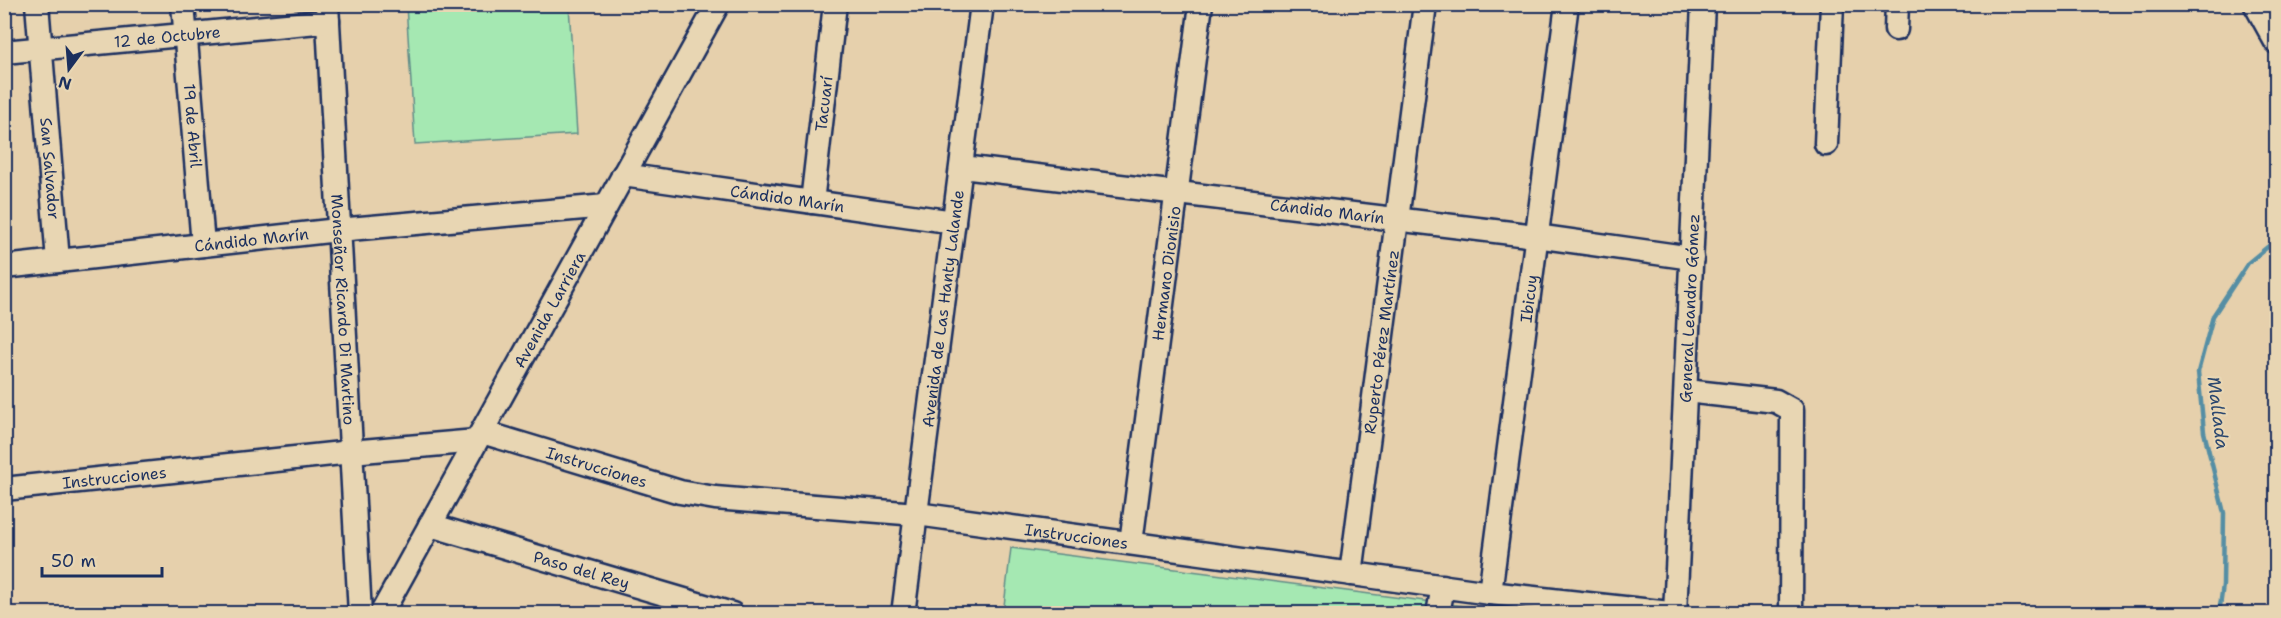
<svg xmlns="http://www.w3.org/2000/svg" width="2281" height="618" viewBox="0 0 2281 618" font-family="'Shantell Sans',sans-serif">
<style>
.green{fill:#a5e8b2;stroke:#608c88;stroke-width:1.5}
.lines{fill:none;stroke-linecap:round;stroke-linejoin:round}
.stream{stroke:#558ea4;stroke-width:4.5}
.minor-casing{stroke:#1b2f5e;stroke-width:27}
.minor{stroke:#e8d6b3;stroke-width:22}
.labels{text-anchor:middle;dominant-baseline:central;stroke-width:4.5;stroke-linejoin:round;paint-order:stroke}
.street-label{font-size:16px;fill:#1b2f5e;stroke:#e8d6b3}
.water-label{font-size:18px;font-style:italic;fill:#2a476f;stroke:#e8d6b3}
</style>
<rect width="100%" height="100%" fill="#e6d0ac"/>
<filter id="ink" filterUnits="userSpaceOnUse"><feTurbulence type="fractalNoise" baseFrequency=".0167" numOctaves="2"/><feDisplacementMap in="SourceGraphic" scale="12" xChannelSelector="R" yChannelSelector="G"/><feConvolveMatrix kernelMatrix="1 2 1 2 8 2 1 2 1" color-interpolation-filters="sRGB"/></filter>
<g filter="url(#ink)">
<!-- green -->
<g class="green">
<path d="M406 5H569L577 134 415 144Z"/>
<path d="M1011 548 1518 613 1003 614Z"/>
</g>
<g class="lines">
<!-- stream -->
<path class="stream" d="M2219 614 2223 585 2224 513 2204 432 2198 372 2213 316 2248 263 2276 240"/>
<!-- minor casing -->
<g class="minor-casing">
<g id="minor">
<path id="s1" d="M37 4 58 261"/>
<path id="s2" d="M183 4 203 245"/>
<path id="s3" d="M327 4 360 614"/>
<path d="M2255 4 2276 42"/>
<path d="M1896 29 1897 4"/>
<path id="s4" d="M4 52 328 21"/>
<path d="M1826 144 1832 4"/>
<path id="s5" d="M962 167 1536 236 1692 258"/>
<path id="s6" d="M623 175 954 222"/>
<path id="s7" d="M812 202 835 4"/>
<path id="s8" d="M4 267 338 230 606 206"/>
<path d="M1686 391 1776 401 1792 410 1791 614"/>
<path id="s9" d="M482 432 680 492 715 498 917 514 1490 593 1679 614"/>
<path id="s10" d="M4 489 351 452 476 441"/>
<path id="s11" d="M430 525 732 614"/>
<path id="s12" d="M1131 543 1201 4"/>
<path id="s13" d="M1351 574 1425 4"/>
<path id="s14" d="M1490 593 1567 4"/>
<path id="s15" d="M381 614 718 4"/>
<path id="s16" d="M903 614 982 4"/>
<path d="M1438 614 1443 586"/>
<path id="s17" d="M1675 614 1703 4"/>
</g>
</g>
<!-- minor -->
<use href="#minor" class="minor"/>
</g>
</g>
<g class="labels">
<!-- street labels -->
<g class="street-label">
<text stroke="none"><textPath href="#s4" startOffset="164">12 de Octubre</textPath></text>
<text stroke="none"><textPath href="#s7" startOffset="99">Tacuarí</textPath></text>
<text stroke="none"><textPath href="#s2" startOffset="122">19 de Abril</textPath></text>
<text stroke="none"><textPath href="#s1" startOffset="165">San Salvador</textPath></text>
<text stroke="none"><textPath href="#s6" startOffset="166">Cándido Marín</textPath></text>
<text stroke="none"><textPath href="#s5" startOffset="368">Cándido Marín</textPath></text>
<text stroke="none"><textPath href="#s8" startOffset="249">Cándido Marín</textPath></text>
<text stroke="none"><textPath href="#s12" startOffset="272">Hermano Dionisio</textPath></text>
<text stroke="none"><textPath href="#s14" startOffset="297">Ibicuy</textPath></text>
<text stroke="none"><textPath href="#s3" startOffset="306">Monseñor Ricardo Di Martino</textPath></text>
<text stroke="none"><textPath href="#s15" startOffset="348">Avenida Larriera</textPath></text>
<text stroke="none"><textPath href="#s16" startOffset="308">Avenida de Las Hanty Lalande</textPath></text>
<text stroke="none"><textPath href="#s17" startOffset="306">General Leandro Gómez</textPath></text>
<text stroke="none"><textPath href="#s13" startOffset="234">Ruperto Pérez Martínez</textPath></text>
<text stroke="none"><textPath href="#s9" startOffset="120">Instrucciones</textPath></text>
<text stroke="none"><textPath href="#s10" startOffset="111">Instrucciones</textPath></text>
<text stroke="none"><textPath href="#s9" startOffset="606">Instrucciones</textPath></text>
<text stroke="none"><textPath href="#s11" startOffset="158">Paso del Rey</textPath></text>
</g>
<!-- water labels -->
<g class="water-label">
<text transform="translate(2218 413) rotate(83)">Mallada</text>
</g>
</g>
<!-- margin -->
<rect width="2281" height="618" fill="none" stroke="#e8d6b3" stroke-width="24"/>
<rect x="12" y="12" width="2257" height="594" fill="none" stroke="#1b2f5e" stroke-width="2" filter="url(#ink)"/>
<!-- north arrow -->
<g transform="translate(69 69) rotate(196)" stroke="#e8d6b3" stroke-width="4.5" paint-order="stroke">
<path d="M0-4.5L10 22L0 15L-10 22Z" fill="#1b2f5e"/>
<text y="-9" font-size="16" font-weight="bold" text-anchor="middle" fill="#1b2f5e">N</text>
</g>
<!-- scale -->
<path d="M42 567v9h120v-9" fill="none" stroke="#1b2f5e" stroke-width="3"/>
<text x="51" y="567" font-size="18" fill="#1b2f5e" stroke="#e8d6b3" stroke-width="4.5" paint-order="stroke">50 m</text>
</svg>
